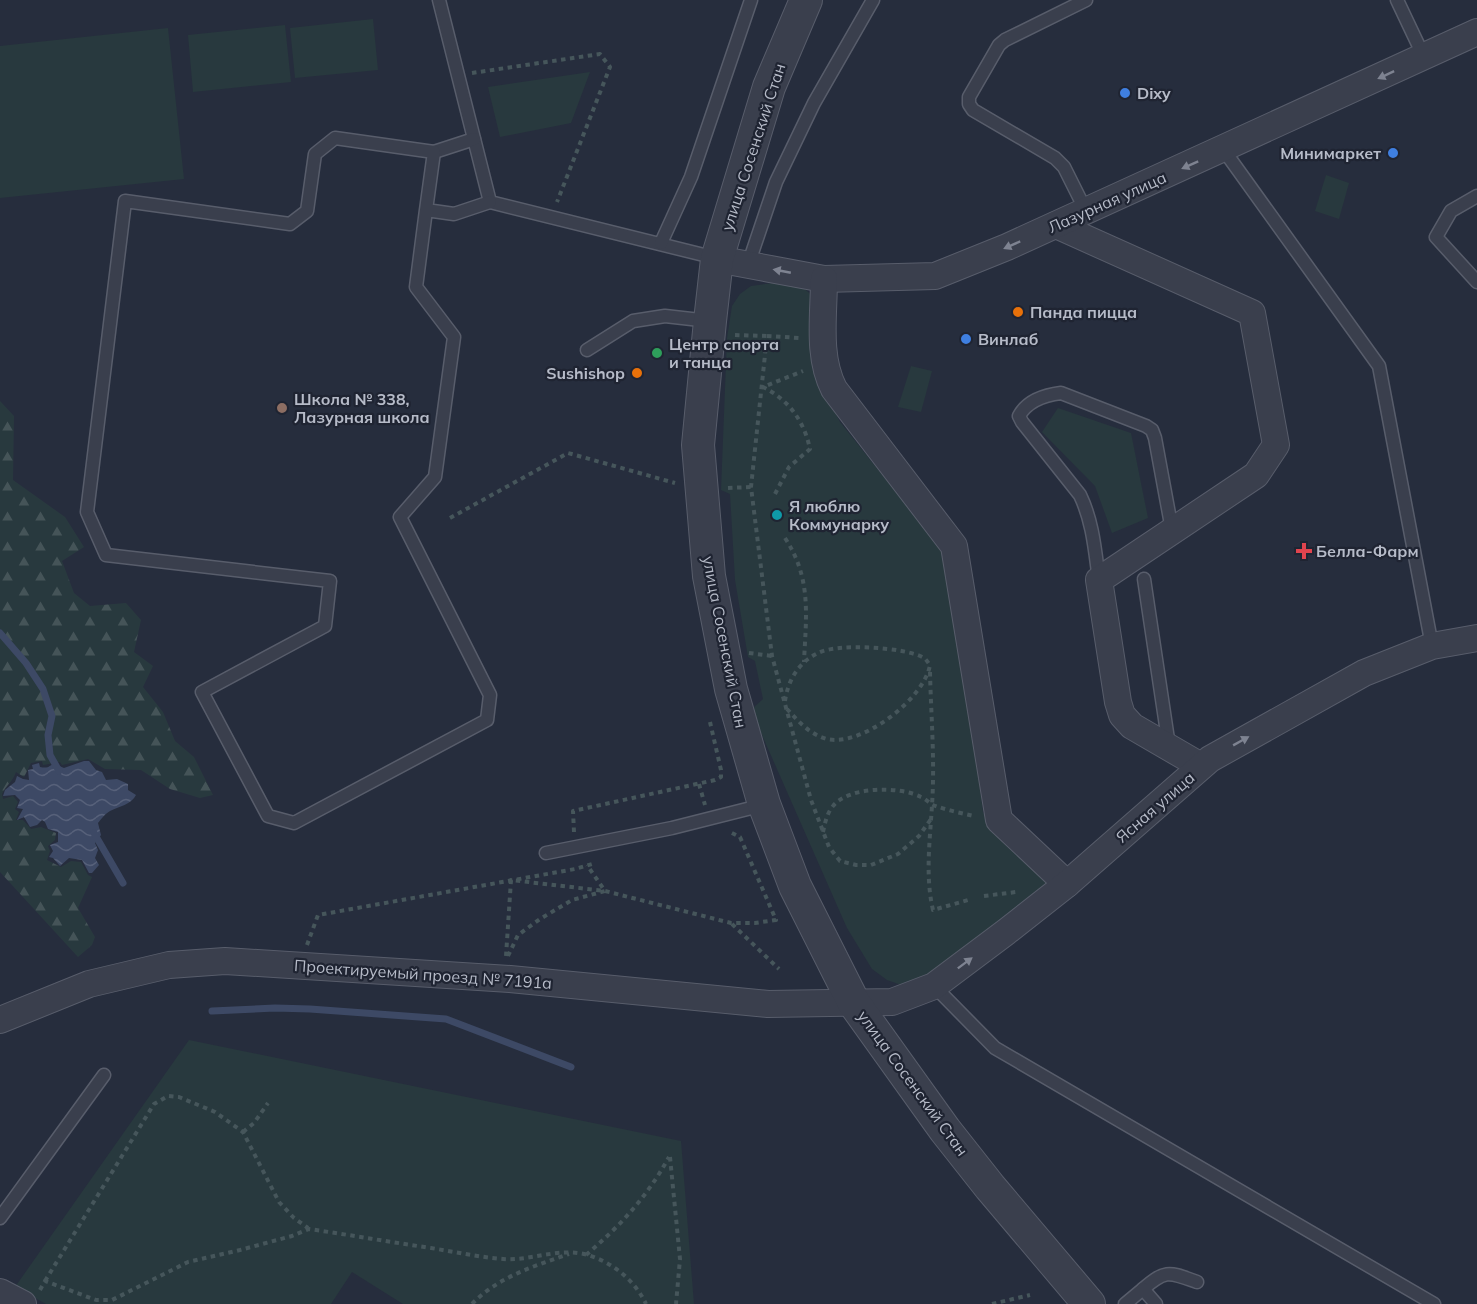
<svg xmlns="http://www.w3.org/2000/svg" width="1477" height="1304" viewBox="0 0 1477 1304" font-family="Mulish,sans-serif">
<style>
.forest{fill:url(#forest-firs)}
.park{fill:#28393e}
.water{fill:url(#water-waves)}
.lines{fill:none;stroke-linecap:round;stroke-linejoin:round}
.stream{stroke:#3d4965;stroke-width:7}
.service-casing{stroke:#585d6b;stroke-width:15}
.minor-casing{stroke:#585d6b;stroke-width:28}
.tertiary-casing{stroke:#585d6b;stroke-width:34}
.path{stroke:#46565b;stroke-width:4;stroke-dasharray:4.5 4.5;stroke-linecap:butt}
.service{stroke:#3a3f4d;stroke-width:12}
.minor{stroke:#3a3f4d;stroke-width:26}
.tertiary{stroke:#3a3f4d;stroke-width:32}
.oneway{fill:#7e8391}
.shop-dot{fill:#3f7fe0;stroke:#1f2432;stroke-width:2}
.food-dot{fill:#e8710a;stroke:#1f2432;stroke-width:2}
.leisure-dot{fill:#2e9e5b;stroke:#1f2432;stroke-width:2}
.education-dot{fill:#8d6e63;stroke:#1f2432;stroke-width:2}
.culture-dot{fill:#0f9aa8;stroke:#1f2432;stroke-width:2}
.health-dot{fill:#e0444e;stroke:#1f2432;stroke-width:2}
.labels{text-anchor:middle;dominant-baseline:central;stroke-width:4.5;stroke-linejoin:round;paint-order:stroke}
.poi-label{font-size:16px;font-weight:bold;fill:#b6bbc8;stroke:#1f2432;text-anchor:start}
.street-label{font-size:16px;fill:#b6bbc8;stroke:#1f2432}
</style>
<defs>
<pattern id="forest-firs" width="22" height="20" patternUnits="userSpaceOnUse" patternTransform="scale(1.5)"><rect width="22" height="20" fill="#28393e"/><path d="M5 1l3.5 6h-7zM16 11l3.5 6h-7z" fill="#455458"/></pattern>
<pattern id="water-waves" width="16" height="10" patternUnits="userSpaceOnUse" patternTransform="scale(1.5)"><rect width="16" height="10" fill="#3d4965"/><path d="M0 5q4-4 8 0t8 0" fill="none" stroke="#57617a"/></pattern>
</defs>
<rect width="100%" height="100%" fill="#262d3d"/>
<!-- forest -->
<path class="forest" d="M0 401 14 416 13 480 65 517 84 547 62 561 74 593 90 606 126 603 141 620 134 652 153 666 143 687 163 712 175 741 194 757 213 795 200 798 170 789 141 770 105 769 88 759 62 765 60 762 43 765 42 761 31 763 24 777 16 772C12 783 6 785 2 794L3 799 13 796 18 802 15 809 19 812 16 820H23L31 829 41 827 56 833 55 840 48 846 50 851 47 860 61 867 71 861 81 862 88 875 92 877 78 908 95 937 92 945 78 957 0 872Z"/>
<!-- park -->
<g class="park">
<path d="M373 19 378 70 295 78 290 28Z"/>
<path d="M285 25 291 82 193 92 188 35Z"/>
<path d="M168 28 184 179 0 198V46Z"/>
<path d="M590 72 571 123 500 137 488 87Z"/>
<path d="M1326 175 1349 183 1339 219 1315 211Z"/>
<path d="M773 283C794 283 801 283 816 300L812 368 840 422 951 561 983 812 998 836 1037 870 1053 890 922 984 904 986 887 980 872 969 847 928 751 710 763 699 755 661 748 657 735 580 730 494 721 490 727 338 732 306 740 294 751 286Z"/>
<path d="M911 366 932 371 921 412 898 407Z"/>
<path d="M1058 408 1131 433 1148 518 1112 533 1095 486 1042 432Z"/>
<path d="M189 1040 681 1141 694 1304H403L352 1272 331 1304H46L15 1287Z"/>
</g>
<!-- water -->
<path class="water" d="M84 761H89L96 770 102 772 106 780 117 779 128 784V790L136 795C132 804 118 807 110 811 106 813 101 819 98 823L101 835 95 843 98 850 95 858 99 865 92 873H89L82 860 69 858 60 866 53 858 49 857 53 851 50 845 58 842V832L48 829 45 822 42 820 37 825 30 827 24 817 17 820 23 809 17 808 20 800 15 795 3 796 5 790 15 782 17 776 23 779 29 780 28 770 33 769 32 765 39 763 40 767C54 770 47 759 64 768Z"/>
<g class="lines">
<!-- stream -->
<g class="stream">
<path d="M0 633 26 663 43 689 52 716 48 735 50 755 59 771"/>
<path d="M94 833 123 883"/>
<path d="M212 1011 275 1008 310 1009 446 1019 571 1067"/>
</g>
<!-- service casing -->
<g class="service-casing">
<g id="service">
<path d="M439 0 490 202 716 258"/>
<path d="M1397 0 1424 57"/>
<path d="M1223 149 1379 366 1432 646"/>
<path d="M434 152 474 139"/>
<path d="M1477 196 1451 211 1436 237 1477 282"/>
<path d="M426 210 416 287 454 337 435 477 400 517 490 695 487 720 294 823 268 816 202 692 325 626 330 581 106 555 87 512 125 201 290 224 307 211 315 154 335 138 434 152 426 210 454 214 490 202"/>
<path d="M1086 211 1064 167 1055 158 973 110 969 104V97L999 45 1005 40 1086 0"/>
<path d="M661 243 691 177 751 0"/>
<path d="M748 265 776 182 814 103 873 0"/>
<path d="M587 350 633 321 665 316 709 321"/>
<path d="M1144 579 1169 746"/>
<path d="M1099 580C1095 551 1093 522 1080 495L1022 422 1019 416C1027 401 1045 395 1061 393L1146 426 1152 430 1155 438 1172 530"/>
<path d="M546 853 672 828 763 805"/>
<path d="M934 986 995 1048 1434 1304"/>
<path d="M0 1218 104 1075"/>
<path d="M1143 1289C1166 1269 1169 1272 1197 1282"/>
<path d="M1125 1304 1143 1289 1156 1304"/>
</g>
</g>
<!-- minor casing -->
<g class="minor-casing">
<g id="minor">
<path d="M1056 225 1252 313 1276 445 1256 475 1099 580 1118 702 1122 715 1132 726 1201 766"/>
<path d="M717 259 824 279 935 276 1007 247 1477 32"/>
<path d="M824 279C824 315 817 356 834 389L954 546 999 820 1067 884"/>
<path d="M0 1020 89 984 169 965 225 961 510 979 768 1004 892 1002 934 986 1006 932 1067 884 1210 759 1364 673 1432 646 1477 638"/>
<path d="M0 1292 23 1304"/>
</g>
</g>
<!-- tertiary casing -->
<g class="tertiary-casing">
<path id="tertiary" d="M806 0 769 87 717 259 710 321 698 445 709 576 731 689 764 804 795 886 854 1003 945 1130 990 1187 1089 1304"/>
</g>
<!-- path -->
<g class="path">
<path d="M472 73 600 54 610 67 557 202"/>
<path d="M735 335 767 336 751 487 772 656 811 800 829 847 840 861 856 865H871L898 854 919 836 931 819"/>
<path d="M767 336 800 338"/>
<path d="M728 488 751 487"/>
<path d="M775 494 789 467 810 449C804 421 789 400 763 387L803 371"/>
<path d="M450 518 568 453 675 483"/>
<path d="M785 538C812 579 806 616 804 662"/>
<path d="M749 653 772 656"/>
<path d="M930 672C931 716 935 761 932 805 930 840 925 876 933 910L968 900"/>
<path d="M785 701C788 680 799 662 818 653 837 643 906 647 924 658 926 659 929 664 930 665 924 699 862 747 827 739 809 734 799 722 787 709"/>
<path d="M699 784 705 805"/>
<path d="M574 832 573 811 715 780 721 777V770L710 722"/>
<path d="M823 832C825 823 827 813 833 806 849 786 900 786 921 797 926 799 929 803 933 805 946 810 961 813 974 816"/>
<path d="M984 896 1016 892"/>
<path d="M732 924 779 969"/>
<path d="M307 945 318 915 575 869 592 864"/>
<path d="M506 956 511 880 605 891 731 923H755L776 920 740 837 730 832"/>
<path d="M508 956 518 935 540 919 572 900 605 891 587 865"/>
<path d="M243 1132 254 1123 268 1103"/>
<path d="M670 1157 680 1259 676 1304"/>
<path d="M586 1255C621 1225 647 1197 669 1157"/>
<path d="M45 1281 154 1104 168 1096 179 1097 215 1112 243 1132 279 1202 294 1218 308 1228"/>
<path d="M40 1290 45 1281 96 1300H112L188 1262 240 1250 292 1236 309 1229C350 1235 390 1242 431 1248 455 1252 478 1257 503 1259 531 1261 556 1248 584 1254 611 1261 634 1279 646 1304"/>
<path d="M472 1304C498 1277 534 1266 569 1254"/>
<path d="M992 1304 1030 1295"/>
</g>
<!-- service -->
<use href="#service" class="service"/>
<!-- minor -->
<use href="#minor" class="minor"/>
<!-- tertiary -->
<use href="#tertiary" class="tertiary"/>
</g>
<!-- one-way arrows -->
<defs><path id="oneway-solid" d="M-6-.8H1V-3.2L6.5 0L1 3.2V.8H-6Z" transform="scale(1.5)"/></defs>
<g class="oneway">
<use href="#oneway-solid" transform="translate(1386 75) rotate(155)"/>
<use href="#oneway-solid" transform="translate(1190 165) rotate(156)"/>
<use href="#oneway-solid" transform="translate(1012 245) rotate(156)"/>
<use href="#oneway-solid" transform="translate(782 271) rotate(-169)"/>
<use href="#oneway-solid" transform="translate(1241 741) rotate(-29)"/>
<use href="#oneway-solid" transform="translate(965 963) rotate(-37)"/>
</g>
<!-- markers -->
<g class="shop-dot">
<circle cx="1125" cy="93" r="6"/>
<circle cx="1393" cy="153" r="6"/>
<circle cx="966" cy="339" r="6"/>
</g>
<g class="food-dot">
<circle cx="1018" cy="312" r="6"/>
<circle cx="637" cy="373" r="6"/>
</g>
<circle class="leisure-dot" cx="657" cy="353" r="6"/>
<circle class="education-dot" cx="282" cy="408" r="6"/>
<circle class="culture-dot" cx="777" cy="515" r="6"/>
<path class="health-dot" d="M1301 542h6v6h6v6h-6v6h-6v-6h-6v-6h6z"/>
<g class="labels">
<!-- poi labels -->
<g class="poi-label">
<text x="1137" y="93">Dixy</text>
<text x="1381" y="153" text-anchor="end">Минимаркет</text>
<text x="1030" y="312">Панда пицца</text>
<text x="978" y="339">Винлаб</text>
<text x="669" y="344">Центр спорта<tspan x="669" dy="18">и танца</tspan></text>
<text x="625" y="373" text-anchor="end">Sushishop</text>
<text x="294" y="399">Школа № 338,<tspan x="294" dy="18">Лазурная школа</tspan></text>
<text x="789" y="506">Я люблю<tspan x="789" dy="18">Коммунарку</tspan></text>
<text x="1316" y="551">Белла-Фарм</text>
</g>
<!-- street labels -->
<g class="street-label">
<text transform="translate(753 147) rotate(-72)">улица Сосенский Стан</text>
<text transform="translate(1107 202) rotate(-24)">Лазурная улица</text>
<text transform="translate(725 642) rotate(79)">улица Сосенский Стан</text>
<text transform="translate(1155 807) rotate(-41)">Ясная улица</text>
<text transform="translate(423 974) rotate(4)">Проектируемый проезд № 7191а</text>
<text transform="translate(913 1083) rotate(54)">улица Сосенский Стан</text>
</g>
</g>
</svg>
